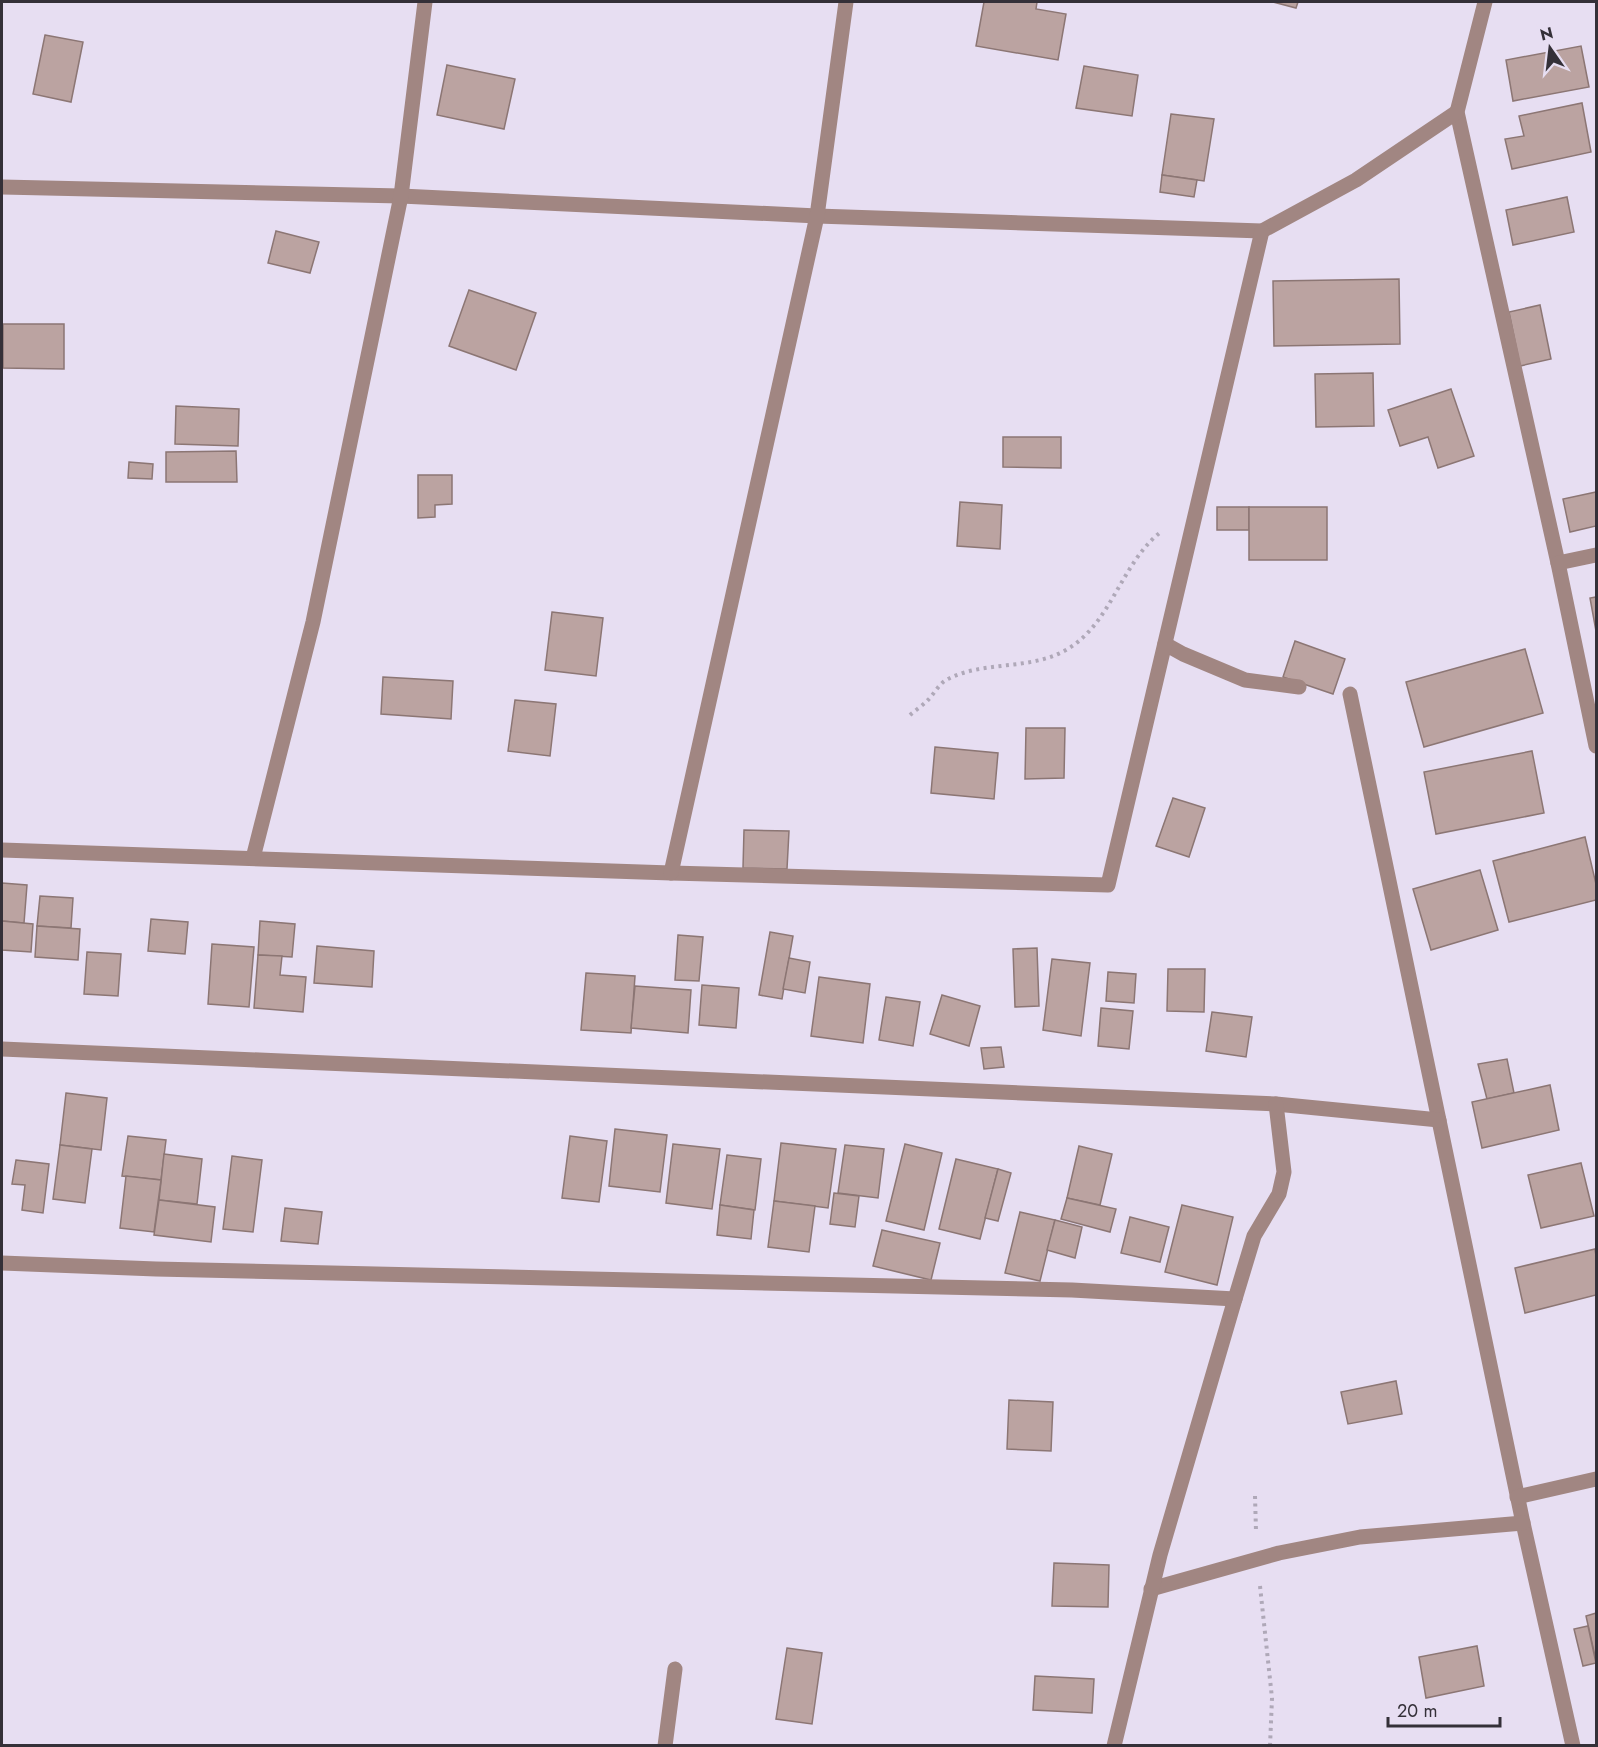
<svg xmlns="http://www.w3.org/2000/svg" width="1598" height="1747" viewBox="0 0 1598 1747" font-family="Jost,sans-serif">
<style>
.building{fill:#bba3a1;stroke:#8c7674;stroke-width:1.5}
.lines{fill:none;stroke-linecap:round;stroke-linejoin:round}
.path{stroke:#afa8b8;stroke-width:4;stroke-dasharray:3 4.5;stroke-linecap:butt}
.minor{stroke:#a18682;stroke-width:15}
</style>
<rect width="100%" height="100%" fill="#e7def2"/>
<!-- building -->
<g class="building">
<path d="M984 2H1037L1036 9 1066 14 1058 60 976 46Z"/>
<path d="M1273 2H1298L1296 8Z"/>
<path d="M45 35 83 42 71 102 33 94Z"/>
<path d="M1581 46 1589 87 1513 101 1506 60Z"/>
<path d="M447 65 515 79 504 129 437 115Z"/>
<path d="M1084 66 1138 75 1132 116 1076 108Z"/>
<path d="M1582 103 1591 152 1512 169 1505 139 1524 136 1519 116Z"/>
<path d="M1171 114 1214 119 1204 181 1162 175Z"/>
<path d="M1162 175 1197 180 1194 197 1160 192Z"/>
<path d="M1567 197 1574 232 1513 245 1506 210Z"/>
<path d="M276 231 319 242 310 273 268 263Z"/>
<path d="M1399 279 1400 344 1274 346 1273 281Z"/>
<path d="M469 290 536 313 516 370 449 346Z"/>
<path d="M1540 305 1551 359 1520 366 1509 312Z"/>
<path d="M3 324H64V369L3 368Z"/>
<path d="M1373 373 1374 426 1316 427 1315 374Z"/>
<path d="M1451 389 1474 456 1438 468 1428 437 1400 446 1388 410Z"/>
<path d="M176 406 239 409 238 446 175 444Z"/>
<path d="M1003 437H1061V468L1003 467Z"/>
<path d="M236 451 237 482H166V452Z"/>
<path d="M129 462 153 464 152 479 128 478Z"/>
<path d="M418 475H452V504L435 505V517L418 518Z"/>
<path d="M1596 492V526L1570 532 1563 499Z"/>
<path d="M960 502 1002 505 1000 549 957 546Z"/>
<rect x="1217" y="507" width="32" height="23"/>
<rect x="1249" y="507" width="78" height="53"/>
<path d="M1596 597V631L1590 598Z"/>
<path d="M552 612 603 618 596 676 545 670Z"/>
<path d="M1295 641 1345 659 1333 694 1283 677Z"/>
<path d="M1525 649 1543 713 1424 747 1406 682Z"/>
<path d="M383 677 453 681 451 719 381 714Z"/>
<path d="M515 700 556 704 550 756 508 751Z"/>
<path d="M1026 728H1065L1064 778 1025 779Z"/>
<path d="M935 747 998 753 994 799 931 793Z"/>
<path d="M1532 751 1544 813 1436 834 1424 772Z"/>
<path d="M1173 798 1205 808 1189 857 1156 846Z"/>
<path d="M744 830 789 831 787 869 743 868Z"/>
<path d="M1585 837 1596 884V900L1509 922 1493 861Z"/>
<path d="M1480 870 1498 930 1431 950 1413 889Z"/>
<path d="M2 883 27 885 24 923 2 921Z"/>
<path d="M40 896 73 898 71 928 37 926Z"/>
<path d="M151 919 188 922 185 954 148 951Z"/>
<path d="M2 921 33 924 31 952 2 950Z"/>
<path d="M260 921 295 924 292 957 258 955Z"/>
<path d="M37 926 80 929 78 960 35 957Z"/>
<path d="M770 932 793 936 782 999 759 995Z"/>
<path d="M678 935 703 937 699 981 675 980Z"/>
<path d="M212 944 254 947 249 1007 208 1004Z"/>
<path d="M317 946 374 951 372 987 314 983Z"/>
<path d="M1037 948 1039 1006 1015 1007 1013 949Z"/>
<path d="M87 952 121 954 118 996 84 994Z"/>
<path d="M258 955 282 956 280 975 306 977 303 1012 254 1008Z"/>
<path d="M789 958 810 962 805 993 783 989Z"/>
<path d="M1052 959 1090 963 1081 1036 1043 1030Z"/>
<path d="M1168 969H1205L1204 1012 1167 1011Z"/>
<path d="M1108 972 1136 974 1134 1003 1106 1001Z"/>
<path d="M586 973 635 976 631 1033 581 1030Z"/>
<path d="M819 977 870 984 863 1043 811 1036Z"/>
<path d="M702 985 739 988 736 1028 699 1025Z"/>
<path d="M635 986 691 990 688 1033 631 1028Z"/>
<path d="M942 995 980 1006 969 1046 930 1034Z"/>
<path d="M886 997 920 1002 913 1046 879 1040Z"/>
<path d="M1101 1008 1133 1011 1129 1049 1098 1046Z"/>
<path d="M1212 1012 1252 1017 1246 1057 1206 1051Z"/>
<path d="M1001 1047 1004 1067 984 1069 981 1048Z"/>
<path d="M1507 1059 1514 1093 1487 1099 1478 1064Z"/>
<path d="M1550 1085 1559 1130 1482 1148 1472 1102Z"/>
<path d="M66 1093 107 1098 101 1150 60 1145Z"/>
<path d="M615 1129 667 1135 660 1192 609 1186Z"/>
<path d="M128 1136 166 1140 161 1180 122 1176Z"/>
<path d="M570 1136 607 1141 599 1202 562 1198Z"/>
<path d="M781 1143 836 1149 828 1208 774 1201Z"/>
<path d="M673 1144 720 1149 712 1209 666 1203Z"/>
<path d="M905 1144 942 1153 924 1230 886 1221Z"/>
<path d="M60 1145 92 1149 85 1203 53 1199Z"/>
<path d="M845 1145 884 1149 878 1198 838 1193Z"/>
<path d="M1079 1146 1112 1154 1100 1205 1067 1198Z"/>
<path d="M164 1154 202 1159 197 1204 159 1200Z"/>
<path d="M727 1155 761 1159 755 1210 720 1205Z"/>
<path d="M232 1156 262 1160 253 1232 223 1229Z"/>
<path d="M956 1159 998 1169 980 1239 939 1229Z"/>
<path d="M16 1160 49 1164 43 1213 22 1210 25 1185 12 1184Z"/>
<path d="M1581 1163 1594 1216 1541 1228 1528 1175Z"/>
<path d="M998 1169 1011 1173 998 1221 985 1218Z"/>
<path d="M126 1176 161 1180 154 1232 120 1228Z"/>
<path d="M834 1193 859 1196 855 1227 830 1224Z"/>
<path d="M1067 1198 1116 1209 1110 1232 1061 1219Z"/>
<path d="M159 1200 215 1207 211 1242 154 1235Z"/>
<path d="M774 1201 815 1206 809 1252 768 1247Z"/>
<path d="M720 1205 754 1210 751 1239 717 1235Z"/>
<path d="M1182 1205 1233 1217 1217 1285 1165 1272Z"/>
<path d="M285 1208 322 1212 318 1244 281 1241Z"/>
<path d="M1020 1212 1055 1220 1040 1281 1005 1273Z"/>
<path d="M1130 1217 1169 1227 1160 1262 1121 1253Z"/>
<path d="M1055 1220 1082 1227 1075 1258 1047 1250Z"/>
<path d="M882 1230 940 1243 931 1280 873 1266Z"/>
<path d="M1595 1249 1596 1256V1295L1525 1313 1515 1268Z"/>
<path d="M1396 1381 1402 1414 1348 1424 1341 1392Z"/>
<path d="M1009 1400 1053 1402 1051 1451 1007 1449Z"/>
<path d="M1054 1563 1109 1565 1108 1607 1052 1606Z"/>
<path d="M1596 1613V1661L1586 1616Z"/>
<path d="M1588 1626 1596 1663 1583 1666 1574 1629Z"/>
<path d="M1477 1646 1484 1686 1426 1698 1419 1657Z"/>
<path d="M787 1648 822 1653 812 1724 776 1719Z"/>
<path d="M1035 1676 1094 1679 1092 1713 1033 1710Z"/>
</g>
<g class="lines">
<!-- path -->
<g class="path">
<path d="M910 715C916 710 923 705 928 700 934 694 939 684 946 680 983 660 1029 671 1066 650 1112 624 1121 562 1162 531"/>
<path d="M1255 1496 1256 1531"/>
<path d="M1260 1586 1272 1698 1270 1746"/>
</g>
<!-- minor -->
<g class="minor">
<path d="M1485 2 1457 112 1558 563 1596 746"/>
<path d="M2 187 401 196 817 216 1262 231 1356 180 1457 112"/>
<path d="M1558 563 1596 555"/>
<path d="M1165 644 1183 654 1245 680 1299 687"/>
<path d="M1350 694 1523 1523 1573 1746"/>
<path d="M2 850 671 873 1108 885 1262 231"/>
<path d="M253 858 313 622 401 196 425 2"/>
<path d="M671 873 817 216 846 2"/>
<path d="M2 1049 1276 1104 1439 1120"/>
<path d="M2 1263 156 1269 1072 1290 1235 1299"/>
<path d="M1517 1497 1596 1479"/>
<path d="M1151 1589 1279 1553 1360 1537 1523 1523"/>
<path d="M665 1746 675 1669"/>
<path d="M1114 1746 1160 1555 1235 1299 1254 1236 1279 1194 1284 1172 1276 1104"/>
</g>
</g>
<!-- border -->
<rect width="1598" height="1747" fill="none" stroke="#343038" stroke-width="6"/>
<!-- north arrow -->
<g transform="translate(1550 48) rotate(346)" stroke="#e7def2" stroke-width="4.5" paint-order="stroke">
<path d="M0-4.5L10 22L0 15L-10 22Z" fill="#343038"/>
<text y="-9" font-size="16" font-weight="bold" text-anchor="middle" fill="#343038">N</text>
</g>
<!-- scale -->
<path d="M1388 1717v9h112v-9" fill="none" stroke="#343038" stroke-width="3"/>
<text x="1397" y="1717" font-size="18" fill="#343038" stroke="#e7def2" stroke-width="4.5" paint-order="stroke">20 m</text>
</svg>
